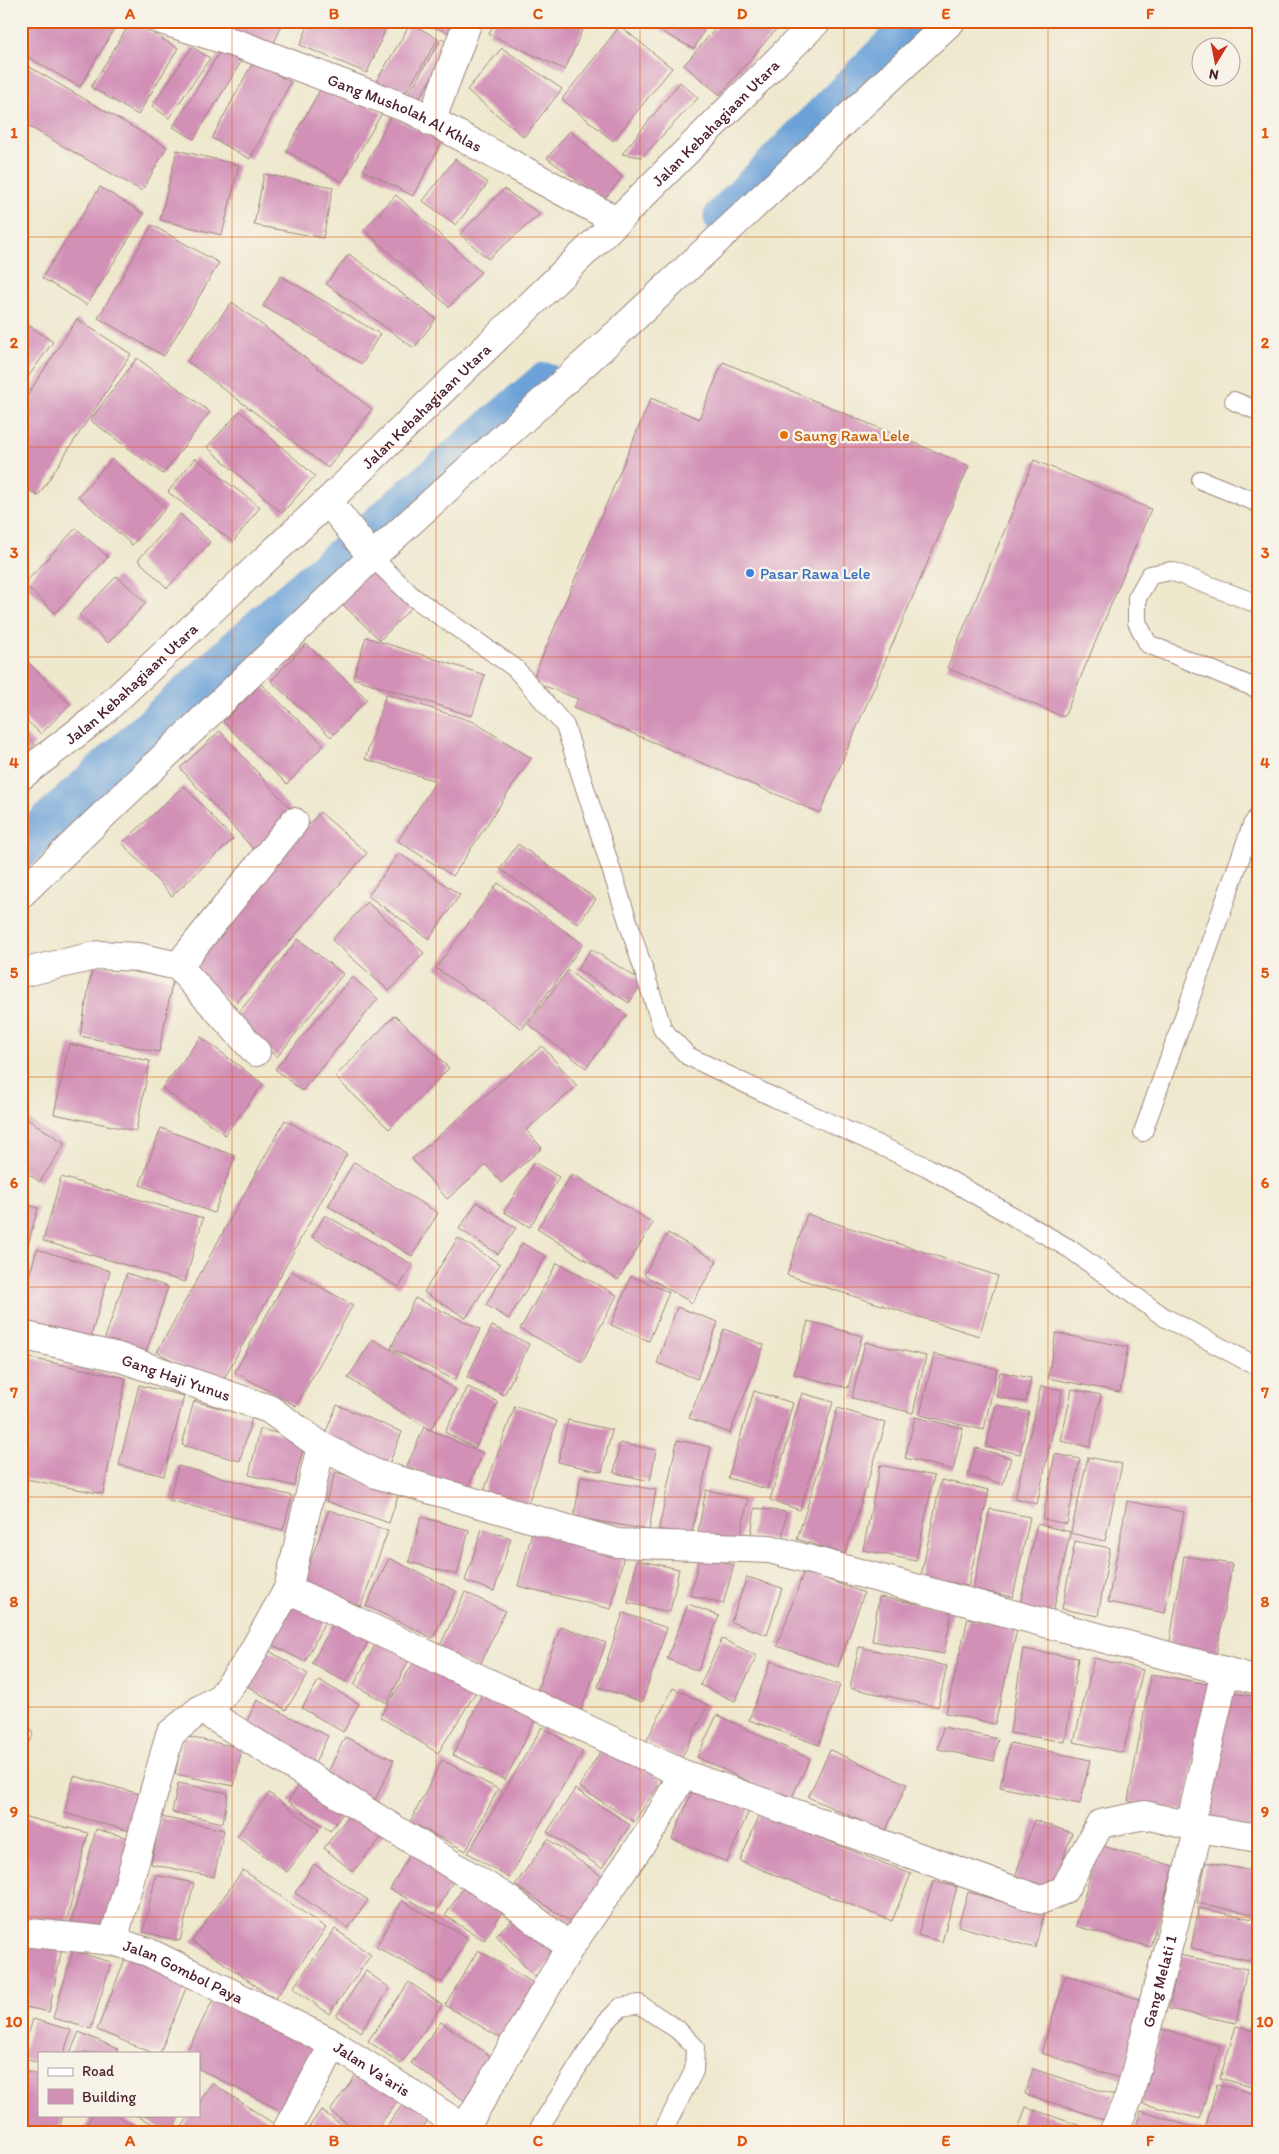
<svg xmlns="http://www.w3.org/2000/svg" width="1279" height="2154" viewBox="0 0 1279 2154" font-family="Itim,sans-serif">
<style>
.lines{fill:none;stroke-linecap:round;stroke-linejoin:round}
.canal{stroke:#6ca2d9;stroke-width:41}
.building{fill:#d290b7}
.service-casing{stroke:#9c847c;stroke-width:20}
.minor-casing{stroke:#9c847c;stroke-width:30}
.service{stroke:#fff;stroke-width:18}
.minor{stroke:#fff;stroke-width:28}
.grid{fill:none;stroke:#e0560e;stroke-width:1;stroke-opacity:0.55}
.food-dot{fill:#e8710a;stroke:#f7f3e8;stroke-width:2}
.shop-dot{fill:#3f7fe0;stroke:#f7f3e8;stroke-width:2}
.labels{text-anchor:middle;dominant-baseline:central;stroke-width:5;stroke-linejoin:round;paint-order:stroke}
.street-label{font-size:16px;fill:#4a1f2b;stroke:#f7f3e8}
.food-label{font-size:16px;fill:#c56008;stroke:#f7f3e8;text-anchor:start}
.shop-label{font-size:16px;fill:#366cbe;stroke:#f7f3e8;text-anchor:start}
.neatline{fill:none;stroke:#e0560e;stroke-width:2}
.grid-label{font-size:16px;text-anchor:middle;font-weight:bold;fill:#e0560e}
</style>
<rect width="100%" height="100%" fill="#f7f3e8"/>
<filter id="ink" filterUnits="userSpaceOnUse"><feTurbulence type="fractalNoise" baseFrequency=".02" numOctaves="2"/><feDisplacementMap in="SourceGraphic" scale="10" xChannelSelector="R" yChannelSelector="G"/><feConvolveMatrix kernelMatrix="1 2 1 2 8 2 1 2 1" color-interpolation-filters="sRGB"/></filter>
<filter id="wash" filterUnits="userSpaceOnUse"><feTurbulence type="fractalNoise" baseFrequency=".0096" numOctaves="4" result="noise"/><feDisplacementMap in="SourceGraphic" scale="20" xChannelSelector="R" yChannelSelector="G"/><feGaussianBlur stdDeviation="1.12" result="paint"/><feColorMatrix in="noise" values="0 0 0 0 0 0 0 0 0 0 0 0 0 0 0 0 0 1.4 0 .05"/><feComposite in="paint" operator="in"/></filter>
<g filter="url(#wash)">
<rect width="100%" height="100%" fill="#eee8cd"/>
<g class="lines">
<!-- canal -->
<g class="canal">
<path d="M724 217 918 21"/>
<path d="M21 848 277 613 545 383"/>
</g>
</g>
<g id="blocks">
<!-- building -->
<g class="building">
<path d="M21 21H119L80 87 21 53Z"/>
<path d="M131 21 178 48 138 115 91 87Z"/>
<path d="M212 21H284L271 49Z"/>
<path d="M310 21H389L367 73 300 45Z"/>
<path d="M417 21H454L450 33Z"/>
<path d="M495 21H586L565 70 489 34Z"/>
<path d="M642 21H709L694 49Z"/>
<path d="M722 21H783L720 95 684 65Z"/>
<path d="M411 23 438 39 401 101 374 85Z"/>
<path d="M620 26 672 68 613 141 562 99Z"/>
<path d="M441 39 451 43 417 103 404 101Z"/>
<path d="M192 47 210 58 169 118 152 106Z"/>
<path d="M502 48 562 89 524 137 467 90Z"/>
<path d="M221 50 241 62 194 139 173 127Z"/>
<path d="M21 62 167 147 142 191 21 122Z"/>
<path d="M253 62 291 82 250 159 212 138Z"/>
<path d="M325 81 382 113 342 182 286 151Z"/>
<path d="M680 82 698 98 642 157 622 154Z"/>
<path d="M391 116 442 142 413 196 363 170Z"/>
<path d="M570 131 622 177 604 200 547 158Z"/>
<path d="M177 150 239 165 222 235 160 220Z"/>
<path d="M455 159 488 183 456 225 423 201Z"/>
<path d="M264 174 333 187 323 238 254 225Z"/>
<path d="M100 187 144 214 87 305 42 278Z"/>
<path d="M504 189 540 214 488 259 460 234Z"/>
<path d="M396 195 481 272 449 307 364 230Z"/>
<path d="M152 225 219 263 164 356 98 318Z"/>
<path d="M349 254 436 319 414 348 326 284Z"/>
<path d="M281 276 380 334 362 364 263 306Z"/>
<path d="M232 302 372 409 328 468 187 361Z"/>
<path d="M77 319 131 354 38 496 21 485V405Z"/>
<path d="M21 320 53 342 21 387Z"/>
<path d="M137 358 210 412 163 474 90 420Z"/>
<path d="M723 362 969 466 820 813 573 708 578 699 532 681 651 398 699 419Z"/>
<path d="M240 411 315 476 282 513 207 447Z"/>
<path d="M195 458 260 507 233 542 168 492Z"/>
<path d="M112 459 166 508 132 545 78 496Z"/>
<path d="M1034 460 1151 509 1064 717 947 668Z"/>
<path d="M180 514 210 542 167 588 138 560Z"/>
<path d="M76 528 108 557 55 613 24 584Z"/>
<path d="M373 568 413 606 380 640 340 602Z"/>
<path d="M117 576 146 603 108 643 79 615Z"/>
<path d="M366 637 485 675 472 716 353 678Z"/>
<path d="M306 644 367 699 331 737 271 681Z"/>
<path d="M27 661 70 704 41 734 21 715V667Z"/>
<path d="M261 684 324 745 287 784 223 722Z"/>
<path d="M386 694 474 722 531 758 453 876 398 841 436 781 365 759Z"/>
<path d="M21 731 35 744 21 758Z"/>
<path d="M220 731 297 816 257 853 180 768Z"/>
<path d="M184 786 233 839 172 896 122 843Z"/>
<path d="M320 812 367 853 234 1005 186 964Z"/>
<path d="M518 844 596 899 578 924 500 869Z"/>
<path d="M399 853 460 895 429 939 368 896Z"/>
<path d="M498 883 583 944 522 1029 436 968Z"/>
<path d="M367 902 424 953 389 991 332 940Z"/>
<path d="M298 939 343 974 277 1057 232 1021Z"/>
<path d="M591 949 643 982 629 1003 577 969Z"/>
<path d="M93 964 173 979 159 1052 80 1036Z"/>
<path d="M568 970 627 1015 586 1068 528 1024Z"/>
<path d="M352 977 378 999 302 1091 275 1069Z"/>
<path d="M395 1015 449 1068 389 1129 335 1077Z"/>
<path d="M201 1037 263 1084 225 1135 162 1088Z"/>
<path d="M69 1044 150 1061 136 1131 54 1114Z"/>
<path d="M542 1046 577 1086 526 1130 542 1148 501 1183 486 1165 447 1199 412 1159Z"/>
<path d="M21 1115 65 1143 40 1182 21 1169Z"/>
<path d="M285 1120 347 1154 220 1386 157 1352Z"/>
<path d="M161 1128 235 1156 214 1213 140 1185Z"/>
<path d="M354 1162 438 1213 412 1256 328 1206Z"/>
<path d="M534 1162 559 1177 530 1227 504 1212Z"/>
<path d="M572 1174 653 1223 618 1280 537 1229Z"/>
<path d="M61 1177 203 1218 185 1282 43 1241Z"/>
<path d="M477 1202 516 1228 498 1254 459 1229Z"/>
<path d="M21 1203 38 1208 22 1266H21Z"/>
<path d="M807 1214 998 1276 979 1336 787 1275Z"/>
<path d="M325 1215 413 1265 399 1287 312 1237Z"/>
<path d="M668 1233 717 1261 692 1303 644 1275Z"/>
<path d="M458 1238 500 1264 466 1318 424 1292Z"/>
<path d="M522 1243 546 1256 509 1319 486 1305Z"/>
<path d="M37 1249 110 1271 89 1343 21 1324V1304Z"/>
<path d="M557 1263 617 1295 582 1362 520 1329Z"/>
<path d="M291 1271 353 1305 296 1406 235 1372Z"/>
<path d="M127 1273 168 1287 145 1355 104 1341Z"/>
<path d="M631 1276 669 1292 649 1341 611 1325Z"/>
<path d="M415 1298 480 1329 455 1380 391 1348Z"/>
<path d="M677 1307 718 1322 697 1379 657 1363Z"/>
<path d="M808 1321 862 1336 848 1388 794 1374Z"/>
<path d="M492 1326 529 1344 504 1395 467 1377Z"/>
<path d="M724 1329 764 1345 730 1433 689 1418Z"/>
<path d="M1056 1333 1128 1347 1120 1392 1048 1378Z"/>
<path d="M373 1339 456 1390 430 1430 348 1378Z"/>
<path d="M865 1342 926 1356 913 1413 852 1398Z"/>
<path d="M934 1354 997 1369 984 1430 920 1415Z"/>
<path d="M30 1358 126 1378 103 1494 21 1478V1400Z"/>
<path d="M1000 1372 1031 1378 1026 1402 996 1397Z"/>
<path d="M139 1385 184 1396 164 1476 119 1465Z"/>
<path d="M1041 1386 1062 1390 1037 1504 1015 1498Z"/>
<path d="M468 1387 498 1402 475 1448 445 1432Z"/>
<path d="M1072 1389 1101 1395 1090 1447 1061 1441Z"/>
<path d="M754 1391 793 1403 767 1489 728 1478Z"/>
<path d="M802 1393 833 1402 800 1510 770 1500Z"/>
<path d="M194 1401 252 1417 240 1461 182 1445Z"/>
<path d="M337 1405 402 1432 389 1464 324 1436Z"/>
<path d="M996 1405 1029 1412 1020 1454 986 1447Z"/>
<path d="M515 1406 557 1421 526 1509 483 1494Z"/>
<path d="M838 1408 886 1423 845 1554 797 1539Z"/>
<path d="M915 1417 963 1428 953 1470 905 1458Z"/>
<path d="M568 1420 612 1430 602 1472 558 1462Z"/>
<path d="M424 1427 483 1453 466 1492 407 1466Z"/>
<path d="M260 1429 305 1440 294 1486 249 1475Z"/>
<path d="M677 1440 711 1447 691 1536 659 1529Z"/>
<path d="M620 1443 656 1450 650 1481 614 1473Z"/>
<path d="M976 1448 1011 1458 1003 1484 968 1475Z"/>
<path d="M1055 1454 1080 1459 1067 1524 1043 1519Z"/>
<path d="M1088 1457 1122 1464 1105 1541 1070 1533 1052 1617 1019 1610 1037 1524 1071 1532Z"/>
<path d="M880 1465 934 1476 916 1561 863 1550Z"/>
<path d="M178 1466 292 1496 283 1530 169 1500Z"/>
<path d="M336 1472 399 1493 389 1523 326 1501Z"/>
<path d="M581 1476 656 1490 649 1530 574 1517Z"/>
<path d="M941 1480 989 1490 968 1586 921 1576Z"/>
<path d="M706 1490 748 1499 739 1545 697 1537Z"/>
<path d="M1127 1501 1184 1512 1165 1613 1108 1602Z"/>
<path d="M755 1508 786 1512 782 1540 751 1536Z"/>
<path d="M990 1509 1030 1517 1013 1597 973 1589Z"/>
<path d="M329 1510 388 1531 361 1606 302 1584Z"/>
<path d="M421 1517 469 1530 457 1575 409 1562Z"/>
<path d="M482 1529 511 1538 494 1591 465 1581Z"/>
<path d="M532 1532 624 1555 611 1609 518 1586Z"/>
<path d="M1075 1541 1110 1548 1098 1616 1062 1609Z"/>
<path d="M700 1556 734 1565 723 1604 690 1595Z"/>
<path d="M1184 1556 1232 1564 1216 1656 1169 1647Z"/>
<path d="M389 1558 456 1591 433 1638 366 1606Z"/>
<path d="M637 1560 679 1569 670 1612 628 1603Z"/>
<path d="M804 1571 864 1593 838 1667 777 1646Z"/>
<path d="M747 1577 782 1588 767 1635 731 1622Z"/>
<path d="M286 1592 329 1613 305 1662 262 1639Z"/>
<path d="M465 1592 505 1611 478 1669 438 1650Z"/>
<path d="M879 1597 952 1610 944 1654 872 1641Z"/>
<path d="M688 1604 719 1616 698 1671 667 1659Z"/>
<path d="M623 1613 667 1628 642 1702 598 1687Z"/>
<path d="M968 1618 1017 1630 995 1724 946 1713Z"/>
<path d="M335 1620 370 1639 346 1682 312 1663Z"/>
<path d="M561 1626 606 1643 580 1713 535 1696Z"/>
<path d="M722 1639 757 1656 735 1701 700 1685Z"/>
<path d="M377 1641 410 1658 387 1703 354 1685Z"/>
<path d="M261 1646 308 1674 286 1710 239 1681Z"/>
<path d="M859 1647 947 1666 938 1707 850 1688Z"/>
<path d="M1023 1649 1078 1658 1065 1742 1010 1733Z"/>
<path d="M417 1657 476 1692 438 1753 380 1717Z"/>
<path d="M1094 1658 1143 1670 1123 1753 1074 1742Z"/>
<path d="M771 1661 840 1685 819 1745 749 1720Z"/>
<path d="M1151 1674 1208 1684 1184 1811 1128 1801Z"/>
<path d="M319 1680 359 1704 343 1732 302 1708Z"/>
<path d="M673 1688 708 1705 681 1759 646 1742Z"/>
<path d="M484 1690 537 1716 505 1780 453 1755Z"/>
<path d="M1224 1691 1258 1697V1793L1251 1828 1200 1819Z"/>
<path d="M257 1700 328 1736 315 1763 244 1727Z"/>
<path d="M717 1715 810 1759 790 1801 697 1757Z"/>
<path d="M542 1727 583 1752 509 1878 468 1853Z"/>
<path d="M943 1727 998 1739 994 1761 938 1749Z"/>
<path d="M183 1736 242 1748 234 1786 175 1774Z"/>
<path d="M345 1737 394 1760 374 1802 325 1778Z"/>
<path d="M1010 1743 1090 1760 1080 1804 1000 1787Z"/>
<path d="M605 1744 662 1780 634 1822 579 1787Z"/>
<path d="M830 1750 907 1784 885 1832 808 1797Z"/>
<path d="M442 1760 498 1789 466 1851 410 1822Z"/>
<path d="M306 1775 349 1805 330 1831 288 1801Z"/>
<path d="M74 1776 144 1795 134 1832 64 1813Z"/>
<path d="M178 1783 228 1793 223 1823 172 1812Z"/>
<path d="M695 1785 750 1808 727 1862 672 1839Z"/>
<path d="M575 1789 630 1825 602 1868 547 1832Z"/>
<path d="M269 1793 319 1830 287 1872 237 1836Z"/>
<path d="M354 1809 385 1833 353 1872 324 1848Z"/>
<path d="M760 1814 911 1874 892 1921 740 1861Z"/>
<path d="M22 1816 88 1833 65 1928 21 1918Z"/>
<path d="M161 1817 224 1830 214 1877 151 1864Z"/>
<path d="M1034 1820 1072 1833 1052 1892 1014 1880Z"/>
<path d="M96 1829 136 1840 110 1938 70 1928Z"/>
<path d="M548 1839 606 1879 575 1925 515 1885Z"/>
<path d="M1099 1845 1174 1866 1150 1947 1076 1926Z"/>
<path d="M414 1847 458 1872 435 1914 390 1889Z"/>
<path d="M1206 1862 1258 1872V1915L1197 1903Z"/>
<path d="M314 1864 368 1900 348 1928 295 1893Z"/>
<path d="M243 1870 326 1928 275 1999 192 1941Z"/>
<path d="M156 1875 194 1883 180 1941 143 1932Z"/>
<path d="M468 1880 507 1905 484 1940 445 1916Z"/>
<path d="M933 1881 957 1887 942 1942 918 1935Z"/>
<path d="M968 1892 1044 1913 1035 1948 958 1926Z"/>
<path d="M402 1901 468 1938 442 1983 376 1947Z"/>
<path d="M1199 1908 1258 1920V1962L1191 1948Z"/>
<path d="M520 1913 559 1954 535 1977 496 1935Z"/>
<path d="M335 1929 371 1955 329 2014 293 1988Z"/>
<path d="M21 1943 62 1948 49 2012 21 2006Z"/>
<path d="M129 1949 192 1973 160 2053H153L97 2030Z"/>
<path d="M478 1950 542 1988 509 2043 445 2005Z"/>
<path d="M73 1951 111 1962 91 2029 53 2018Z"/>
<path d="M1180 1955 1247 1969 1236 2023 1169 2009Z"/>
<path d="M366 1971 390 1988 361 2032 336 2016Z"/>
<path d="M1066 1975 1147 2002 1122 2079 1041 2053Z"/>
<path d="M409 1982 442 2005 401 2064 368 2041Z"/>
<path d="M216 1994 321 2047 287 2114 199 2069V2053H186Z"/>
<path d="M1257 2010H1258V2030L1252 2029Z"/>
<path d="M33 2019 71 2030 64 2053H39V2063L21 2058Z"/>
<path d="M441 2022 502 2064 472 2106 411 2063Z"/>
<path d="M1236 2026 1258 2032V2089L1220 2078Z"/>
<path d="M1161 2029 1220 2046 1200 2119 1141 2103Z"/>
<path d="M79 2032 118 2049 116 2053H70Z"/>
<path d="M364 2064 404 2092 374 2133H361L330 2111Z"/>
<path d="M1033 2069 1114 2095 1106 2120 1025 2094Z"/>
<path d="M21 2071 39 2075V2115H63L58 2133H21Z"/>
<path d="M212 2083 280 2128 277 2133H178L190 2115H199V2103Z"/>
<path d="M1217 2084 1258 2095V2133H1215L1205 2130Z"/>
<path d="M407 2098 431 2116 419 2133H382Z"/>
<path d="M1026 2107 1095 2131 1094 2133H1017Z"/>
<path d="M321 2110 352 2133H305Z"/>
<path d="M1141 2111 1207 2132V2133H1134Z"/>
<path d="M92 2115H116L148 2133H82Z"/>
<path d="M135 2115H180L171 2133Z"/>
</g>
</g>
</g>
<g filter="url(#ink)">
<use href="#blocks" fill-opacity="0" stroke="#9c847c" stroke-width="1"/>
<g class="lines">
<!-- service casing -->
<g class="service-casing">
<g id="service">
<path d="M1234 401 1258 411"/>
<path d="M1201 480 1258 503"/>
<path d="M372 557 413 597 515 668 565 726 663 1030 688 1056 775 1098 927 1167 1070 1249 1164 1317 1258 1367"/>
<path d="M1258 604 1171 571 1150 575 1137 598V622L1148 644 1258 689"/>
<path d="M1143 1132 1252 825 1258 816"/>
<path d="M21 1733 23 1734"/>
<path d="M536 2133 606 2022 621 2007 639 2004 678 2030 695 2047 694 2071 662 2133"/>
</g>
</g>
<!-- minor casing -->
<g class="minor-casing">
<g id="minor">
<path id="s1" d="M164 21 244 46 414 111 617 221"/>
<path d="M431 122 468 21"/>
<path d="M328 501 372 557"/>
<path id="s2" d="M21 776 95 719 328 501 617 221 817 21"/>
<path d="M21 894 372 557 620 331 951 21"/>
<path d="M178 966 294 822"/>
<path d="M21 973 99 955 138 957 178 966 256 1052"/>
<path id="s3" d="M21 1335 118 1357 269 1409 321 1446 376 1474 617 1543 770 1549 1258 1680"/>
<path d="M321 1446 288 1589 683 1774 1041 1900 1064 1890 1100 1824 1145 1815 1199 1828 1258 1838"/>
<path d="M201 1709 221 1697 246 1664 288 1589"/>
<path d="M1190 1826 1225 1671"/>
<path id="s4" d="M21 1932 113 1941 148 1952 334 2044 472 2133"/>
<path d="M113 1941 170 1734 201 1709 509 1900 570 1947"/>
<path d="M465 2128 570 1947 655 1824 683 1774"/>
<path d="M285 2133 334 2044"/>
<path id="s5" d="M1113 2133 1129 2097 1199 1828"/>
</g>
</g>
<!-- service -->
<use href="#service" class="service"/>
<!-- minor -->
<use href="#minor" class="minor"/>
</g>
</g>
<!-- grid -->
<path class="grid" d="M232 21V2133M436 21V2133M640 21V2133M844 21V2133M1048 21V2133M21 237H1258M21 447H1258M21 657H1258M21 867H1258M21 1077H1258M21 1287H1258M21 1497H1258M21 1707H1258M21 1917H1258"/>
<!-- markers -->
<circle class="food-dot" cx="784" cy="435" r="5"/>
<circle class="shop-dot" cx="750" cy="573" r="5"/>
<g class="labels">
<!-- street labels -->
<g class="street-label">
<text stroke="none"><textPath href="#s1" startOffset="258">Gang Musholah Al Khlas</textPath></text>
<text stroke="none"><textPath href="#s2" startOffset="954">Jalan Kebahagiaan Utara</textPath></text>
<text stroke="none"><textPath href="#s2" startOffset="549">Jalan Kebahagiaan Utara</textPath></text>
<text stroke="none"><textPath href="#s2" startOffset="144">Jalan Kebahagiaan Utara</textPath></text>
<text stroke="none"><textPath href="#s3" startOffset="161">Gang Haji Yunus</textPath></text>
<text stroke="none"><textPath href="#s4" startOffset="169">Jalan Gombol Paya</textPath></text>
<text stroke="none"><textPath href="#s5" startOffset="159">Gang Melati 1</textPath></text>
<text stroke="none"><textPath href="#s4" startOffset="382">Jalan Va'aris</textPath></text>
</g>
<!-- food labels -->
<g class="food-label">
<text x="794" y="435">Saung Rawa Lele</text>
</g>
<!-- shop labels -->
<g class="shop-label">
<text x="760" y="573">Pasar Rawa Lele</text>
</g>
</g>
<!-- margin -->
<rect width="1279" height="2154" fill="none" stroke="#f7f3e8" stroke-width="55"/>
<!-- legend -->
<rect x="38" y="2052" width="162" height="65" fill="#f7f3e8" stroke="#b29e9c"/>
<rect x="48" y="2068" width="25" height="8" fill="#ffffff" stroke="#b29e9c"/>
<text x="82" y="2076" font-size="15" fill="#4a1f2b">Road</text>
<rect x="48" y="2089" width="25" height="15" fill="#d290b7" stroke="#b29e9c"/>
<text x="82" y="2102" font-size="15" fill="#4a1f2b">Building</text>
<!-- north arrow -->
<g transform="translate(1216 62) rotate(190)"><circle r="24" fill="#f7f3e8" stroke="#b29e9c"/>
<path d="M0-4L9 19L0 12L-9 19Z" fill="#c8321e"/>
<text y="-8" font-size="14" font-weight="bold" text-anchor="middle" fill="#4a1f2b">N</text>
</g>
<rect x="28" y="28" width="1224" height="2098" class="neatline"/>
<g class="grid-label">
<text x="130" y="19">A</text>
<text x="334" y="19">B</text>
<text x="538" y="19">C</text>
<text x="742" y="19">D</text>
<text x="946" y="19">E</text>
<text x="1150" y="19">F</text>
<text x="14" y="138">1</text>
<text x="1265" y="138">1</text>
<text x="14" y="348">2</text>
<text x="1265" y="348">2</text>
<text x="14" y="558">3</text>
<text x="1265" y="558">3</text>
<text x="14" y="768">4</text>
<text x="1265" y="768">4</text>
<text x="14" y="978">5</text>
<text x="1265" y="978">5</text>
<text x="14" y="1188">6</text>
<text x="1265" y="1188">6</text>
<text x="14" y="1398">7</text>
<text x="1265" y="1398">7</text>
<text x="14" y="1607">8</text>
<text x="1265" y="1607">8</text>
<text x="14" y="1817">9</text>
<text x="1265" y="1817">9</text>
<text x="14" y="2027">10</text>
<text x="1265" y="2027">10</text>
<text x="130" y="2146">A</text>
<text x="334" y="2146">B</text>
<text x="538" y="2146">C</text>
<text x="742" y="2146">D</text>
<text x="946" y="2146">E</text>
<text x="1150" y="2146">F</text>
</g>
</svg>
